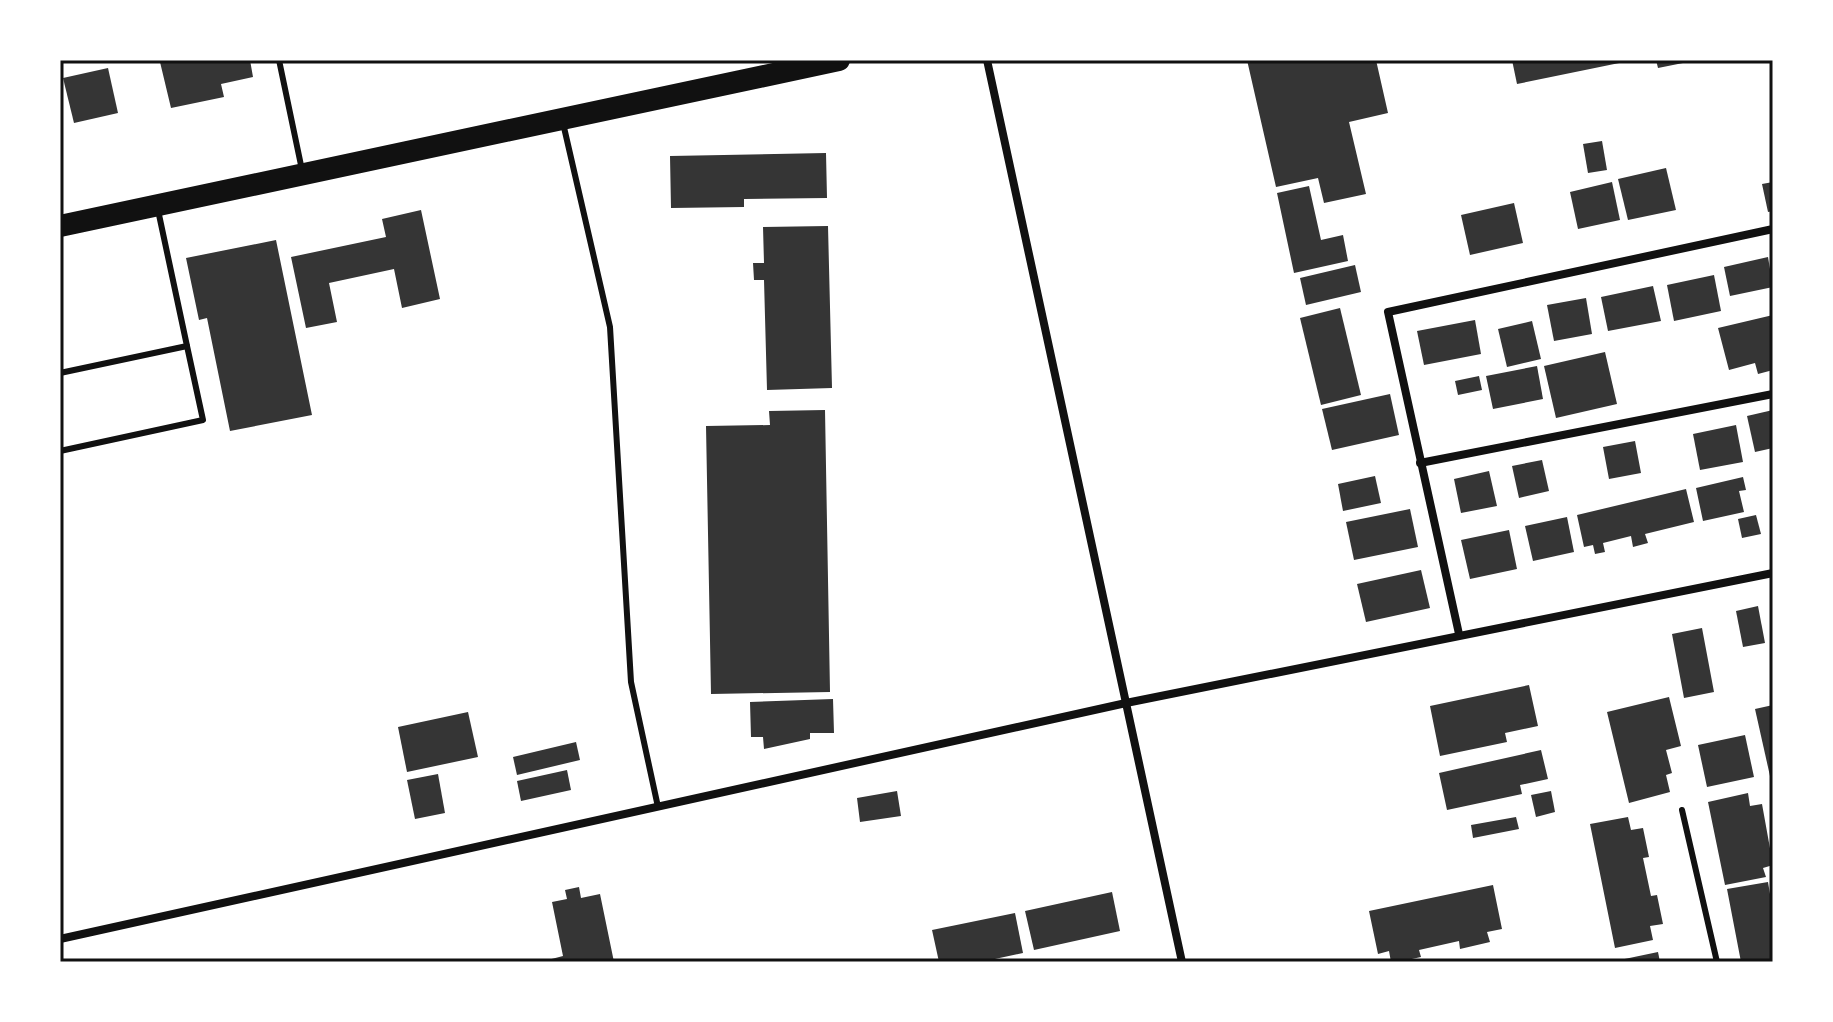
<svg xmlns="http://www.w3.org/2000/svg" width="1833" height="1022" viewBox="0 0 1833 1022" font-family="Helvetica,sans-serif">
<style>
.building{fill:#353535}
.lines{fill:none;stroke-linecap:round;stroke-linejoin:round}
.service{stroke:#111;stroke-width:6}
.minor{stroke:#111;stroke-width:8}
.trunk{stroke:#111;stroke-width:22}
.neatline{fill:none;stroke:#111;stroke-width:3}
</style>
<rect width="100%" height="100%" fill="#fff"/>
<!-- building -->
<g class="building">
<path d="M168 60H250L253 77 221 84 224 97 171 108 160 62Z"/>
<path d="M1247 60H1376L1388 113 1349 122 1366 194 1324 203 1318 178 1276 187Z"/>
<path d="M1512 60H1629V61L1517 84Z"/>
<path d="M1656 60H1693V61L1658 68Z"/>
<path d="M108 68 118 113 74 123 63 78Z"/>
<path d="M1602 141 1607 170 1588 173 1583 144Z"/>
<path d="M826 153 827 198 744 199V207L671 208 670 156Z"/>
<path d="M1666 168 1676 210 1628 220 1618 179Z"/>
<path d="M1612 182 1620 220 1578 229 1570 192Z"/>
<path d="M1773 182V211L1768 212 1762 184Z"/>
<path d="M1309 186 1321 240 1343 235 1348 261 1294 273 1277 193Z"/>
<path d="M1514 203 1523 243 1470 255 1461 215Z"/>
<path d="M421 210 440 299 402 308 394 269 329 283 337 322 306 328 291 257 386 237 382 219Z"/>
<path d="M828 226 832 388 767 390 764 280H754L753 263H764L763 227Z"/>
<path d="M276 240 312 415 230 431 207 318 199 320 186 258Z"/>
<path d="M1768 257 1773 287 1730 296 1724 267Z"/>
<path d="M1355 265 1361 292 1306 305 1300 278Z"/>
<path d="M1714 275 1721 311 1674 321 1667 285Z"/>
<path d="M1653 286 1661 321 1608 331 1601 297Z"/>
<path d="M1586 298 1592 334 1554 341 1547 305Z"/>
<path d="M1340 308 1361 395 1321 405 1300 318Z"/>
<path d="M1773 315V370L1758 374 1755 363 1729 370 1718 328Z"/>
<path d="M1475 320 1481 354 1424 365 1417 331Z"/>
<path d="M1532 321 1541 359 1507 367 1498 329Z"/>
<path d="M1605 352 1617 404 1556 418 1544 366Z"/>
<path d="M1537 366 1543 399 1493 409 1486 376Z"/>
<path d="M1479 376 1482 390 1458 395 1455 381Z"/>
<path d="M1390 394 1399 435 1332 450 1322 409Z"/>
<path d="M825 410 830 692 711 694 706 426 770 425 769 411Z"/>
<path d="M1773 410V448L1755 452 1747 416Z"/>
<path d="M1736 425 1743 462 1700 470 1693 434Z"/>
<path d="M1635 441 1641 473 1609 479 1603 447Z"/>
<path d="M1542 460 1549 491 1519 498 1512 466Z"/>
<path d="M1489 471 1497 506 1461 513 1454 479Z"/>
<path d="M1375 476 1381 503 1343 511 1338 484Z"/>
<path d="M1743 477 1746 490 1739 491 1744 512 1703 521 1696 488Z"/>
<path d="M1686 489 1694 522 1645 534 1648 543 1633 547 1631 536 1603 543 1605 552 1595 554 1593 545 1584 547 1577 515Z"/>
<path d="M1410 509 1418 547 1354 560 1346 522Z"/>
<path d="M1756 515 1761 534 1742 538 1738 519Z"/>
<path d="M1567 517 1574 552 1533 561 1525 526Z"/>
<path d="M1509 530 1517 569 1470 579 1461 540Z"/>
<path d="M1421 570 1430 608 1366 622 1357 584Z"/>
<path d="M1758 606 1765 643 1743 647 1736 611Z"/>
<path d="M1702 628 1714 692 1684 698 1672 634Z"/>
<path d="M1529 685 1538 726 1505 733 1507 742 1440 756 1430 706Z"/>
<path d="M1669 697 1681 746 1666 750 1672 773 1666 775 1670 792 1629 803 1607 712Z"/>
<path d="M833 699 834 733H810V739L764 749 763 737H751L750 702Z"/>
<path d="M1773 705V784L1772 785 1755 709Z"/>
<path d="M468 712 478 757 407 772 398 727Z"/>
<path d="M1745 735 1754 777 1707 787 1698 745Z"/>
<path d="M576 742 580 760 517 775 513 757Z"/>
<path d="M1541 750 1548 779 1520 785 1522 794 1447 810 1439 773Z"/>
<path d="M567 770 571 790 521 801 517 781Z"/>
<path d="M438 774 445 813 415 819 407 780Z"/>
<path d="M897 791 901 816 860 822 857 798Z"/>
<path d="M1551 791 1555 812 1536 817 1531 795Z"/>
<path d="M1748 793 1750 806 1762 804 1773 865 1763 868 1766 877 1725 885 1708 802Z"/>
<path d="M1516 817 1519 829 1473 838 1471 825Z"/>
<path d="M1628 817 1631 830 1643 828 1649 857 1643 858 1651 896 1657 895 1663 924 1650 926 1653 940 1615 948 1590 824Z"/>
<path d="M1768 882 1770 894H1773V962H1741L1727 889Z"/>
<path d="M1493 885 1502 929 1487 932 1490 942 1460 949 1459 941 1419 950 1421 957 1398 962H1391L1389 951 1378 954 1369 911Z"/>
<path d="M579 887 581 898 600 894 614 962H540L563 956 552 902 567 899 565 890Z"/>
<path d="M1112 892 1120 931 1034 950 1025 911Z"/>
<path d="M1015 913 1023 953 981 962H939L932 930Z"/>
<path d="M1658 952 1660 962H1615V961Z"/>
</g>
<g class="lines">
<!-- service -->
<g class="service">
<path d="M279 60 302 170"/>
<path d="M563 123 610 327 631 682 658 807"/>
<path d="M60 373 187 346 158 210"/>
<path d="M60 451 203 420 187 346"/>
<path d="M1682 810 1717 962"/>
</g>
<!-- minor -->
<g class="minor">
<path d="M987 60 1182 962"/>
<path d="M1420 463 1773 394"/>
<path d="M1459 634 1388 312 1773 229"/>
<path d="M60 939 1126 703 1773 573"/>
</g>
<!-- trunk -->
<path class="trunk" d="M60 226 839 60"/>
</g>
<!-- border -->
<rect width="1833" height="1022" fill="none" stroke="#ffffff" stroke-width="124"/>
<rect x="62" y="62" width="1709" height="898" class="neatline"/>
</svg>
